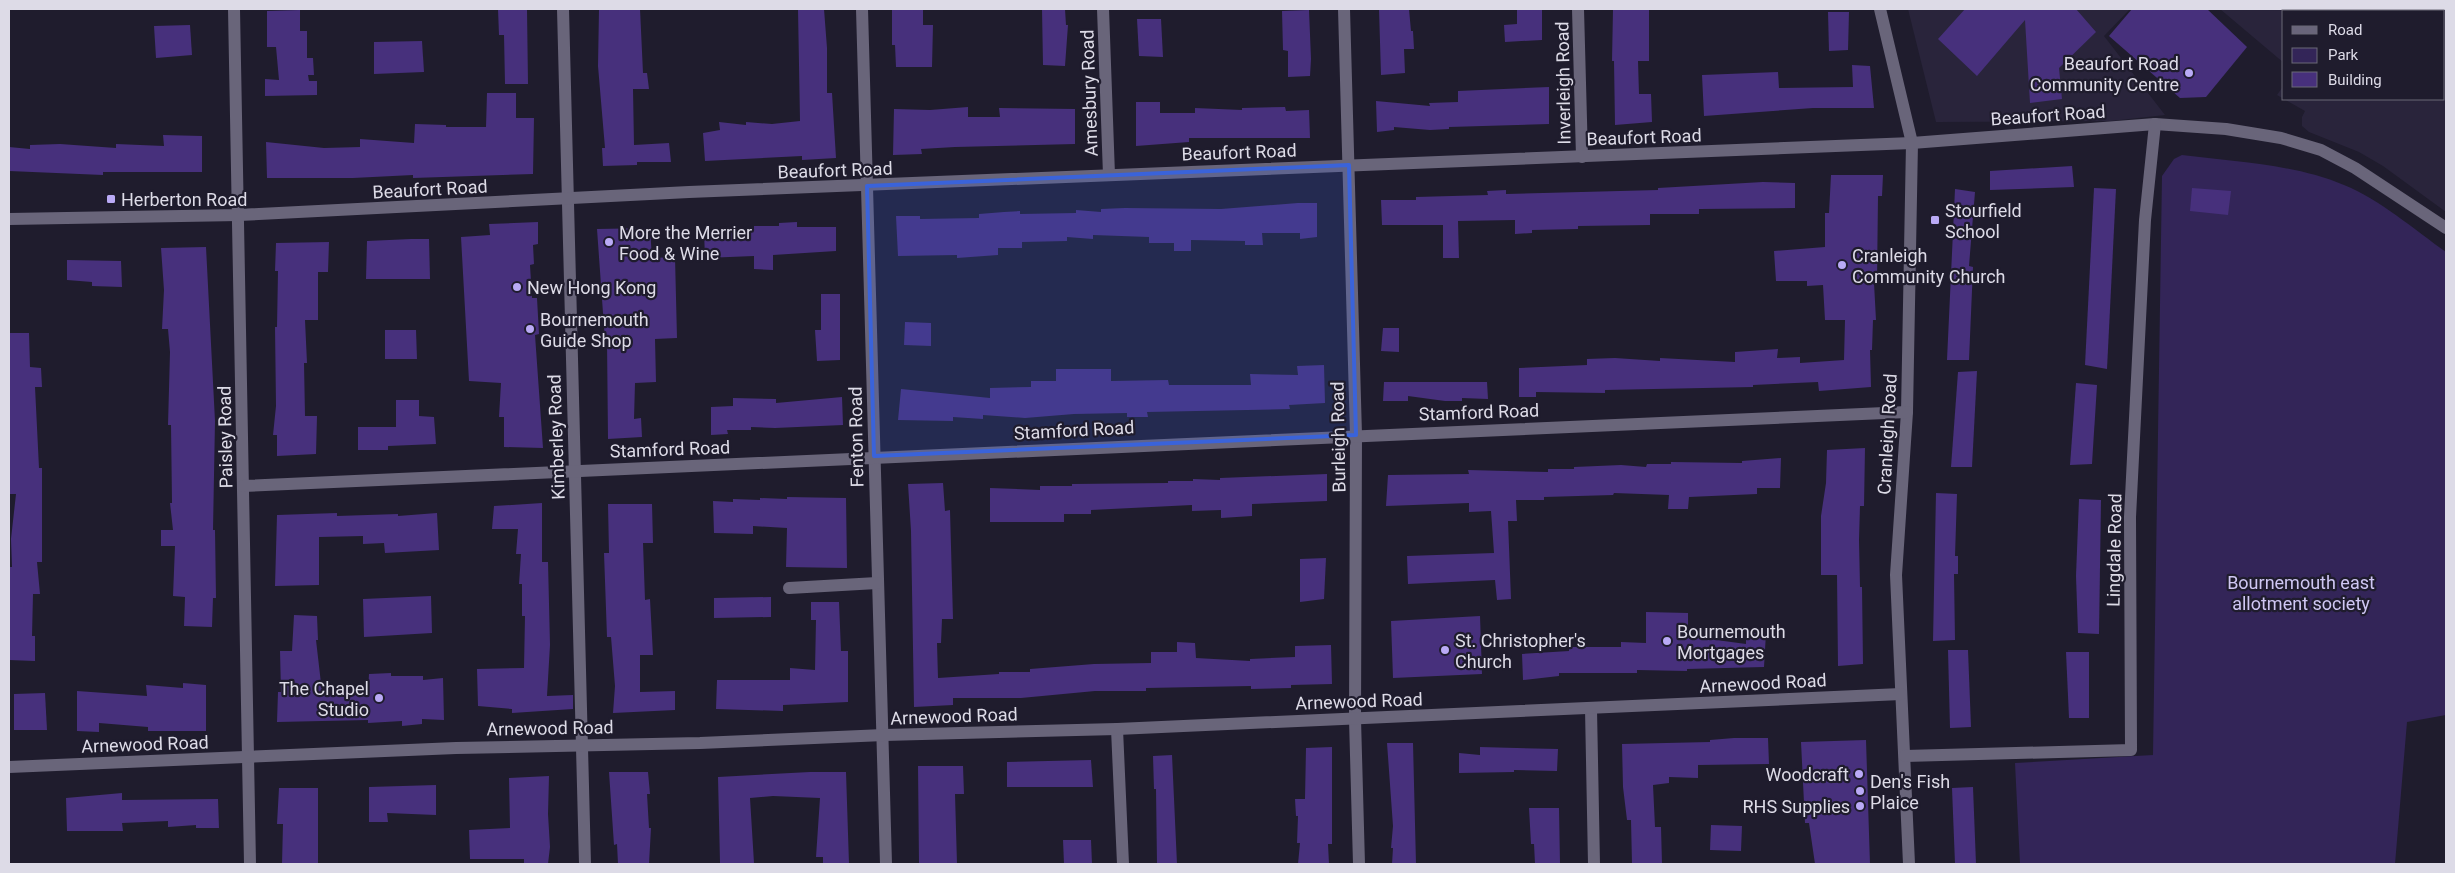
<svg xmlns="http://www.w3.org/2000/svg" width="2455" height="873" viewBox="0 0 2455 873" font-family="Roboto,sans-serif">
<style>
.built{fill:#29243b}
.green{fill:#332558}
.building{fill:#47307c}
.lines{fill:none;stroke-linecap:round;stroke-linejoin:round}
.minor{stroke:#69657a;stroke-width:12}
.marked{fill:#3a63da;fill-opacity:0.2;stroke:#3a63da;stroke-width:4;stroke-linejoin:round}
.poi-dot{fill:#baaaf6;stroke:#1f1c2d;stroke-width:2}
.labels{text-anchor:middle;dominant-baseline:central;stroke-width:4.5;stroke-linejoin:round;paint-order:stroke}
.poi-label{font-size:18px;fill:#dddbe7;stroke:#1f1c2d;text-anchor:start}
.street-label{font-size:18px;fill:#dddbe7;stroke:#1f1c2d}
.park-label{font-size:18px;fill:#cfc7f3;stroke:#1f1c2d}
</style>
<rect width="100%" height="100%" fill="#1f1c2d"/>
<!-- built -->
<g class="built">
<path d="M1908 9H2130L2104 36 2165 115 2111 121 1936 122Z"/>
<path d="M2220 9H2446V212L2383 166 2359 152 2309 132 2302 126V117L2305 111 2277 95 2284 85V99H2444V11H2284V63Z"/>
</g>
<!-- green -->
<path class="green" d="M2182 155C2236 162 2294 164 2344 185 2379 199 2415 230 2446 252V715L2407 722 2395 864H2020L2015 763 2153 755 2162 176 2174 159Z"/>
<!-- building -->
<g class="building">
<path d="M498 9H527L528 84H505L504 35H499Z"/>
<path d="M599 9H640L643 73H647L649 89H633L634 145 669 143 671 162H637V165L603 166 602 148H605L598 66Z"/>
<path d="M798 9H824L827 48V93H832L836 158 802 160V156L705 161 703 133 720 130 719 122 746 125V122L772 124 800 121Z"/>
<path d="M892 9H923V25H933L932 67H896L895 45H892Z"/>
<path d="M1042 9H1065L1066 25H1068L1065 66 1043 65Z"/>
<path d="M1379 9H1409L1411 31H1413L1414 49H1404L1405 73 1381 75Z"/>
<path d="M1517 9H1542V40L1505 42 1504 25 1517 24Z"/>
<path d="M1613 9H1649V61H1638L1639 94H1651L1652 122 1615 125 1614 61H1612Z"/>
<path d="M1965 9H2076L2096 32 2059 68 2062 99 2030 103 2025 20 1977 76 1938 39Z"/>
<path d="M2132 9H2207L2247 47 2206 97 2180 98 2109 36Z"/>
<path d="M300 10V31H307V58H313L314 75H308L309 81H317V95L265 96V79L279 80 276 47H267V11Z"/>
<path d="M1309 10 1311 59 1310 76 1288 77V51L1283 50 1282 11Z"/>
<path d="M1828 12H1849L1848 50 1829 51Z"/>
<path d="M1137 19H1161L1163 57 1139 56Z"/>
<path d="M190 25 192 55 156 58 154 26Z"/>
<path d="M422 41 424 72 374 74V42Z"/>
<path d="M1852 65 1870 66 1874 108H1813L1704 116 1702 75 1778 72 1779 88 1853 87Z"/>
<path d="M1549 87V124L1449 127V129L1430 130 1394 127V130L1377 132 1376 101 1430 106 1429 103 1458 102V91Z"/>
<path d="M487 93H516V118H534L533 174 413 178V175L353 178H267L266 142 324 148 360 147V139L414 143 415 124 446 125V127H486Z"/>
<path d="M1136 102H1160V113H1195V108L1242 110V108L1285 107 1286 111 1309 110 1310 138H1189V142L1136 146Z"/>
<path d="M968 107V117H1000L999 108 1075 109V144L955 147 921 149 922 154 893 155 894 109 930 110Z"/>
<path d="M163 135 202 136V172H103V175L9 171V147L30 149V145L60 144 116 148V144L164 146Z"/>
<path d="M2072 166 2074 187 1990 190V171Z"/>
<path d="M1831 175H1883L1882 196H1878L1877 283H1874L1876 320H1873L1872 350H1870L1871 387 1819 391 1818 382 1753 385V387L1605 390V393L1536 392V397H1519V368L1587 365V359L1615 358 1660 361V358L1735 362V352L1778 349 1777 358 1800 357V363L1844 360 1845 320H1825L1823 285 1807 286V281H1776L1774 251 1825 247V213H1829Z"/>
<path d="M1763 182 1795 183V208L1699 209V214H1650V225L1578 226V229L1532 230V233L1515 234V220L1458 221 1459 258H1443V225H1382L1381 200H1416V197L1488 195 1487 191 1506 190V194L1658 190V188Z"/>
<path d="M2094 188 2116 189 2107 369 2085 365Z"/>
<path d="M2192 188 2231 191 2228 215 2190 211Z"/>
<path d="M1955 189 1975 192 1969 266 1973 267 1969 360H1947Z"/>
<path d="M1298 203H1317V237L1300 239V233H1262L1263 245H1245V241L1191 240V251H1174V243H1149V237L1093 235V239L1067 237V241L1022 242V248H998V255L957 258V255L898 256 896 216H920V219L979 218V214L1004 212 1020 211V214L1076 213V210L1101 212V209L1125 208 1221 209Z"/>
<path d="M538 222V244L533 245 534 264 530 265 532 298H537L539 334 535 335 543 448 504 447V417H499L501 383 469 381 461 237 490 235 489 224Z"/>
<path d="M797 222V227H836V251L773 255V270L754 269V256L705 258 704 231 754 229V226H779V223Z"/>
<path d="M650 228 652 258 675 257 677 338 655 339 656 382 635 383 634 419 641 418 642 437 608 439 607 341H605L597 229Z"/>
<path d="M411 239H429L430 279H366L367 241Z"/>
<path d="M329 242 328 272H318V320H305L307 363H304L305 416H317L316 454 277 456V435H273L276 406 275 327H277L278 271H275L276 243Z"/>
<path d="M206 247 215 421 213 530H215L216 598H213L212 627 184 626 185 597 173 596 175 546H161V530H173L170 503H172L171 425H168L170 352 168 329H162L164 290 161 248Z"/>
<path d="M67 260 121 261 122 287 92 286V282L67 280Z"/>
<path d="M821 294H840V360L817 361 815 330H821Z"/>
<path d="M905 322 931 323V346L904 345Z"/>
<path d="M1383 328H1399V352L1381 351Z"/>
<path d="M385 330H416L417 359H385Z"/>
<path d="M9 333H29L30 367 41 368 42 387H35L39 468H42V562H37L40 594H33L32 636H35V661L9 660V567H12L11 539 16 494H10Z"/>
<path d="M1324 365 1325 403 1289 405 1290 409 1147 412 1148 417H1127V413L1074 414 1025 418 983 415V419L953 417V421L898 420 901 389 990 398V388L1031 387V381H1056V369H1111V381L1168 380 1169 385H1251L1250 374 1298 375 1297 366Z"/>
<path d="M1977 371 1972 467H1951L1958 372Z"/>
<path d="M1384 382H1487L1488 399 1462 398V401H1445L1408 396V401H1383Z"/>
<path d="M2076 383 2097 385 2092 464 2070 465Z"/>
<path d="M842 397 843 425 775 428 751 427V430H727L728 434 711 435V407L733 406V398L776 399V403Z"/>
<path d="M396 400H419V416L434 417 436 444 388 446V450H358V427H396Z"/>
<path d="M1865 448 1864 506H1860L1859 540 1860 587H1862L1863 664 1838 666 1837 575H1821V516L1826 483 1827 450Z"/>
<path d="M1781 458 1780 488H1757V494L1689 497 1688 509H1668L1669 495 1614 493 1613 495 1544 497V500H1516L1517 521H1508L1511 599 1497 600 1495 580 1408 584 1407 556 1494 553 1491 511 1469 512V503L1386 506 1388 475 1469 474 1468 470 1548 472V469H1574V467L1621 465 1646 467 1647 464H1671V462L1742 463V461Z"/>
<path d="M1327 474V501L1252 504V516L1221 518V510L1192 511V505L1091 510V514H1064V522H990V488L1040 490V486H1072V484L1168 483V481H1193V479L1220 480V478Z"/>
<path d="M943 483 945 511 950 510 953 619H942L941 643H937L938 678 999 674V672H1030V669L1094 664 1151 663V652H1177V642L1195 643 1196 658 1250 661V659L1295 657V646L1331 645 1332 684 1291 685V688L1251 689V686L1146 688V691H1095L1021 698H953V705L914 707 911 531 908 484Z"/>
<path d="M1936 493 1957 494 1955 556H1958V574H1954L1955 640 1933 641Z"/>
<path d="M787 497 846 498 847 568 786 567 787 528 753 526V534L714 533 713 501 733 502V499L760 500V498L787 499Z"/>
<path d="M2079 499 2101 500 2099 634 2078 633 2076 576Z"/>
<path d="M542 503V562H548L550 645 547 696 573 695V709L512 713V709L478 706 477 669 524 668 525 616H522V584H519L521 554H516L518 529H492L494 506Z"/>
<path d="M608 504H652L653 543H643L645 600 650 599 653 655H640V692L675 691V710L613 713 615 686 611 637H607L604 553H609Z"/>
<path d="M337 513V516L398 514V516L437 513 439 550 385 553 384 543 363 544V536L319 537V585L275 586 277 515Z"/>
<path d="M1326 558 1324 599 1300 602V559Z"/>
<path d="M431 596 432 633 364 637 363 599Z"/>
<path d="M771 597V617L714 618V598Z"/>
<path d="M811 602H839L841 651H848V702L783 705V711L716 709 717 680H790V668L815 670 816 620H811Z"/>
<path d="M1646 612 1688 613V635H1709V639L1746 644V633H1766L1764 667 1687 669V671L1637 670V673H1559V676L1523 680 1522 654 1569 651V647H1621V642L1646 643Z"/>
<path d="M294 615 317 616 318 640H316L322 692H368L369 674 391 673V676H423V680L443 678 444 720 422 719V724L402 726V721L368 723V720L277 722 278 692H281L280 651H292Z"/>
<path d="M1480 616 1482 674 1393 678 1391 621Z"/>
<path d="M1948 650H1968L1971 727 1950 728Z"/>
<path d="M2066 652H2089V718H2069Z"/>
<path d="M183 683 206 685V731H148V727L99 723V732L77 731V691L147 696 146 685 183 688Z"/>
<path d="M45 693 47 730H14V694Z"/>
<path d="M1734 738H1768L1769 764 1698 765V778L1669 777V783L1653 785 1655 827H1661L1662 864H1632L1631 820H1627L1623 787 1622 744 1710 742V740Z"/>
<path d="M1866 740 1870 864H1815L1809 823H1805L1801 742Z"/>
<path d="M1387 743H1413L1416 864H1392L1393 848H1391L1393 826Z"/>
<path d="M1332 747V844H1328L1329 864H1298L1300 843H1297L1298 816H1296L1295 799H1305L1306 748Z"/>
<path d="M1480 747 1558 749 1557 771 1514 770V772L1459 773V753L1480 755Z"/>
<path d="M1172 755 1177 864H1157L1156 789H1154L1153 756Z"/>
<path d="M1091 760 1093 787H1007V762Z"/>
<path d="M918 766H963L964 794H955L957 864H919Z"/>
<path d="M609 772H648L650 794H647L649 828H651L649 864H618L617 844 614 845Z"/>
<path d="M810 772H846L849 864H823V857H816L820 798 773 796 750 798 754 863H720L718 777Z"/>
<path d="M549 776 548 814 550 847 548 864H524V859H470L469 830 510 828 509 778Z"/>
<path d="M436 785V815L387 813 388 822H369V787Z"/>
<path d="M1973 787 1976 864H1955L1952 788Z"/>
<path d="M279 788H318V864H282L283 824H277Z"/>
<path d="M122 793V800L218 799 219 828H196V825L168 827V821L122 823 123 831H67L66 798Z"/>
<path d="M1529 808H1559L1560 864H1535L1534 844H1531Z"/>
<path d="M1711 825 1742 826 1741 851 1710 850Z"/>
<path d="M1063 840H1091L1092 864H1064Z"/>
</g>
<g class="lines">
<!-- minor -->
<g class="minor">
<path d="M234 9 250 864"/>
<path d="M563 9 585 864"/>
<path d="M862 9 886 864"/>
<path d="M1103 9 1109 175"/>
<path d="M1344 9 1356 435 1355 719 1359 864"/>
<path d="M1578 9 1582 157"/>
<path d="M1880 9 1912 143 1907 412 1896 575 1909 864"/>
<path d="M9 219 239 215 689 192 1912 143 2155 124 2226 129 2281 138 2321 150 2355 168 2446 228"/>
<path d="M243 486 1907 412"/>
<path d="M789 588 877 583"/>
<path d="M1591 709 1594 864"/>
<path d="M1117 729 1123 864"/>
<path d="M1905 756 2131 750 2130 517 2145 220 2155 124"/>
<path d="M9 767 456 748 700 743 884 735 1117 729 1901 694"/>
</g>
</g>
<!-- marked area -->
<path class="marked" d="M1349 165 1356 435 874 456 867 186Z"/>
<!-- markers -->
<g class="poi-dot">
<circle cx="2189" cy="73" r="5"/>
<rect x="106" y="194" width="10" height="10" rx="2.5"/>
<rect x="1930" y="215" width="10" height="10" rx="2.5"/>
<circle cx="609" cy="242" r="5"/>
<circle cx="1842" cy="265" r="5"/>
<circle cx="517" cy="287" r="5"/>
<circle cx="530" cy="329" r="5"/>
<circle cx="1667" cy="641" r="5"/>
<circle cx="1445" cy="650" r="5"/>
<circle cx="379" cy="698" r="5"/>
<circle cx="1859" cy="774" r="5"/>
<circle cx="1860" cy="791" r="5"/>
<circle cx="1860" cy="806" r="5"/>
</g>
<g class="labels">
<!-- poi labels -->
<g class="poi-label">
<text x="2179" y="63" text-anchor="end">Beaufort Road<tspan x="2179" dy="21">Community Centre</tspan></text>
<text x="121" y="199">Herberton Road</text>
<text x="1945" y="210">Stourfield<tspan x="1945" dy="21">School</tspan></text>
<text x="619" y="232">More the Merrier<tspan x="619" dy="21">Food &amp; Wine</tspan></text>
<text x="1852" y="255">Cranleigh<tspan x="1852" dy="21">Community Church</tspan></text>
<text x="527" y="287">New Hong Kong</text>
<text x="540" y="319">Bournemouth<tspan x="540" dy="21">Guide Shop</tspan></text>
<text x="1677" y="631">Bournemouth<tspan x="1677" dy="21">Mortgages</tspan></text>
<text x="1455" y="640">St. Christopher's<tspan x="1455" dy="21">Church</tspan></text>
<text x="369" y="688" text-anchor="end">The Chapel<tspan x="369" dy="21">Studio</tspan></text>
<text x="1849" y="774" text-anchor="end">Woodcraft</text>
<text x="1870" y="781">Den's Fish<tspan x="1870" dy="21">Plaice</tspan></text>
<text x="1850" y="806" text-anchor="end">RHS Supplies</text>
</g>
<!-- street labels -->
<g class="street-label">
<text transform="translate(1563 83) rotate(-91)">Inverleigh Road</text>
<text transform="translate(1089 93) rotate(-92)">Amesbury Road</text>
<text transform="translate(2048 115) rotate(-4)">Beaufort Road</text>
<text transform="translate(1644 137) rotate(-2)">Beaufort Road</text>
<text transform="translate(1239 152) rotate(-2)">Beaufort Road</text>
<text transform="translate(835 170) rotate(-2)">Beaufort Road</text>
<text transform="translate(430 189) rotate(-3)">Beaufort Road</text>
<text transform="translate(1479 412) rotate(-2)">Stamford Road</text>
<text transform="translate(1074 430) rotate(-3)">Stamford Road</text>
<text transform="translate(1887 434) rotate(-87)">Cranleigh Road</text>
<text transform="translate(225 437) rotate(-91)">Paisley Road</text>
<text transform="translate(556 437) rotate(-92)">Kimberley Road</text>
<text transform="translate(856 437) rotate(-91)">Fenton Road</text>
<text transform="translate(1338 437) rotate(-91)">Burleigh Road</text>
<text transform="translate(670 449) rotate(-2)">Stamford Road</text>
<text transform="translate(2114 550) rotate(-89)">Lingdale Road</text>
<text transform="translate(1763 683) rotate(-3)">Arnewood Road</text>
<text transform="translate(1359 701) rotate(-2)">Arnewood Road</text>
<text transform="translate(954 716) rotate(-2)">Arnewood Road</text>
<text transform="translate(550 728) rotate(-1)">Arnewood Road</text>
<text transform="translate(145 744) rotate(-2)">Arnewood Road</text>
</g>
<!-- park labels -->
<g class="park-label">
<text x="2301" y="582">Bournemouth east<tspan x="2301" dy="21">allotment society</tspan></text>
</g>
</g>
<!-- border -->
<rect width="2455" height="873" fill="none" stroke="#dddbe7" stroke-width="20"/>
<!-- legend -->
<rect x="2282" y="10" width="162" height="90" fill="#1f1c2d" stroke="#6b6877"/>
<rect x="2292" y="26" width="25" height="8" fill="#69657a" stroke="#6b6877"/>
<text x="2328" y="35" font-size="15" fill="#dddbe7">Road</text>
<rect x="2292" y="48" width="25" height="15" fill="#332558" stroke="#6b6877"/>
<text x="2328" y="60" font-size="15" fill="#dddbe7">Park</text>
<rect x="2292" y="72" width="25" height="15" fill="#47307c" stroke="#6b6877"/>
<text x="2328" y="85" font-size="15" fill="#dddbe7">Building</text>
</svg>
